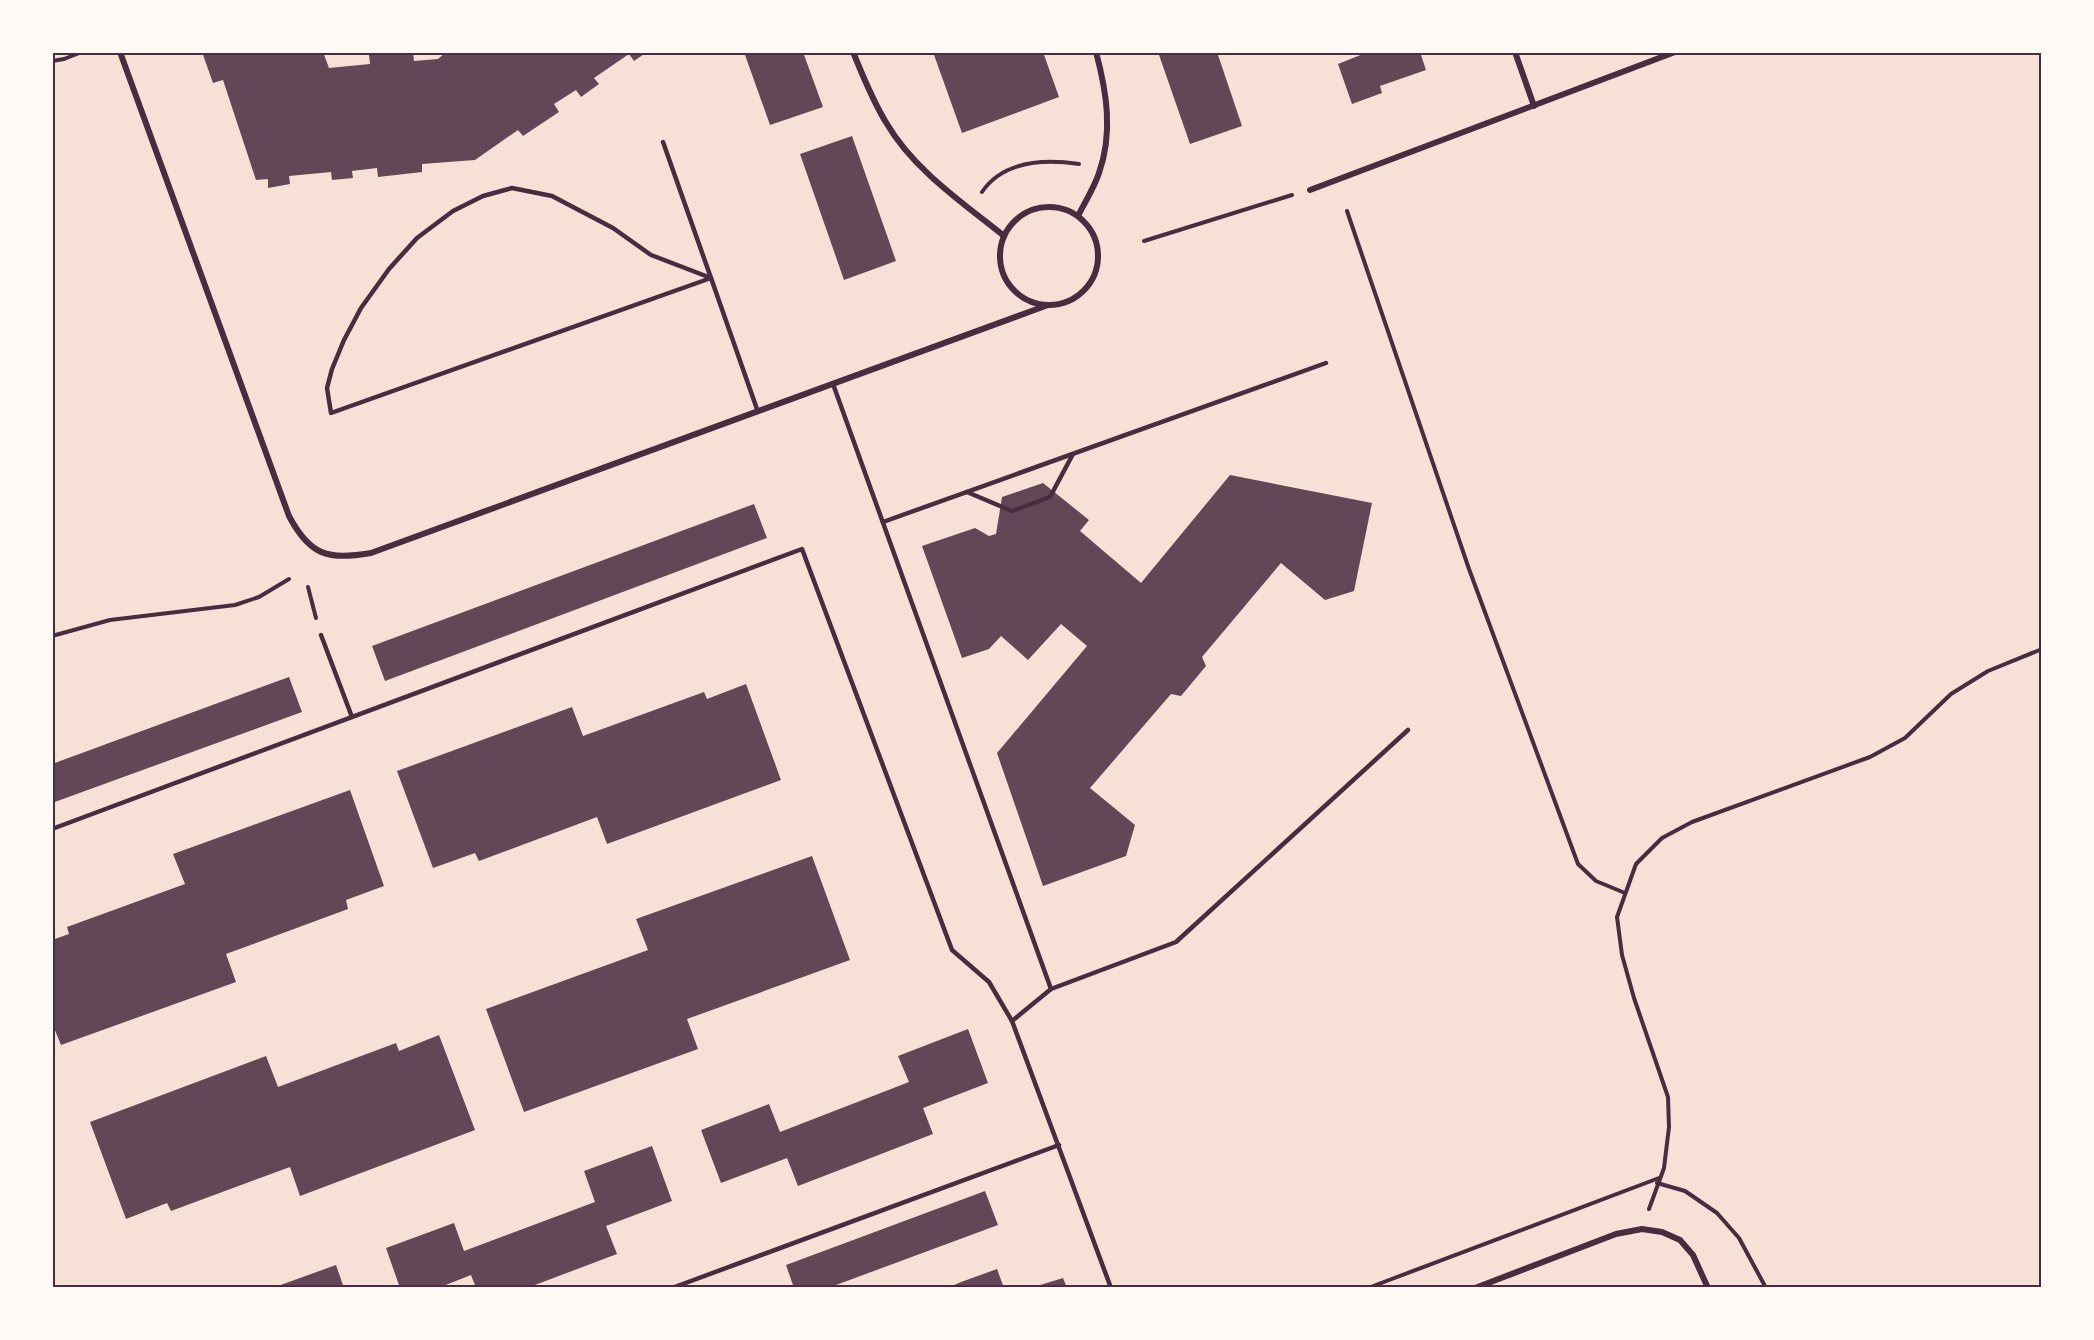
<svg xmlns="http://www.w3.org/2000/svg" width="2094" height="1340" viewBox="0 0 2094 1340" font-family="'Golos Text',sans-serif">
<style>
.building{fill:#644757}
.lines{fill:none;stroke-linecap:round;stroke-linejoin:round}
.path{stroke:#4a2c40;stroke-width:4}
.service{stroke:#4a2c40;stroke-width:4.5}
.minor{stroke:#4a2c40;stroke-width:6}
.neatline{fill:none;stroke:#4a2c40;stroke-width:2}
</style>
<rect width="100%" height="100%" fill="#f7e1d7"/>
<!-- building -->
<g class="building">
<path d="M202 52H323L329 68 370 64 369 55 401 52H413L414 61 438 59 446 52H647L634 61 629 54 594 78 599 84 581 97 576 90 554 104 559 112 523 136 518 130 475 160 422 164V172L378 177 377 168 352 171 353 178 332 180 331 172 289 176 290 184 268 188V179L256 180 223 80 213 83Z"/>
<path d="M744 52H803L823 107 770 125Z"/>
<path d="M933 52H1043L1059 97 962 133Z"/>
<path d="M1158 52H1217L1242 126 1190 144Z"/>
<path d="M1368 52H1420L1426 70 1380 86 1382 93 1352 104 1338 64Z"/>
<path d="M852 136 896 261 844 280 800 154Z"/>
<path d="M1230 475 1372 503 1354 591 1325 600 1281 563 1202 657 1206 666 1181 696 1171 694 1090 788 1135 825 1126 856 1043 886 997 753 1087 646 1061 624 1028 660 1001 636 989 649 962 658 922 546 975 528 989 536 996 534 1002 497 1043 483 1089 520 1080 531 1141 583Z"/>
<path d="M754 504 767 538 385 681 372 646Z"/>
<path d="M289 677 302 712 52 803V764Z"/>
<path d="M746 684 781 780 607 844 597 817 479 861 475 853 433 868 397 771 572 707 583 736 704 692 707 699Z"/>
<path d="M350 790 384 886 346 900 348 909 226 954 236 982 61 1045 52 1023V940L69 934 67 927 185 884 173 854Z"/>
<path d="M812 856 850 960 687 1019 698 1049 524 1112 486 1009 648 950 636 919Z"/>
<path d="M968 1029 988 1083 923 1108 933 1134 798 1186 787 1158 721 1183 701 1130 769 1104 780 1132 909 1082 898 1056Z"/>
<path d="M439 1035 475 1130 300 1196 290 1167 171 1211 167 1203 126 1219 90 1122 266 1056 278 1087 396 1043 399 1051Z"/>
<path d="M652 1146 672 1201 606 1226 617 1254 527 1288H476L471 1275 438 1288H400L386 1248 454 1223 464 1251 595 1202 584 1171Z"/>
<path d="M985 1191 998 1225 828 1288H794L786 1265Z"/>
<path d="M336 1265 344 1288H276L275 1287Z"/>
<path d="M997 1269 1004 1288H948L961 1282Z"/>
<path d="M1063 1278 1067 1288H1036L1040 1285Z"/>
</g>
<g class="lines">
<!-- path -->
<g class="path">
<path d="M52 61 64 59 82 52"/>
<path d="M982 192C1003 161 1044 159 1079 164"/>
<path d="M1347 211 1469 569 1578 864 1596 881 1625 893"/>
<path d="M1144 241 1292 195"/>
<path d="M308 587 316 618"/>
<path d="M52 636 110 620 235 605 259 597 289 579"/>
<path d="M1657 1183 1685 1191 1717 1213 1739 1238 1766 1288"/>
<path d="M1649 1209 1664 1168 1669 1127 1668 1097 1634 998 1622 955 1617 917 1636 864 1662 838 1692 822 1870 757 1905 738 1951 694 1988 671 2042 649"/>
<path d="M1368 1288 1659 1178"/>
</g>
<!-- service -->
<g class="service">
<path d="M663 142 711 278"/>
<path d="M711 278 651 255 613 228 552 196 512 188 483 196 453 211 417 238 389 269 361 308 344 340 332 369 327 388 331 413 711 278 758 412"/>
<path d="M833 384 1051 989"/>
<path d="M967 492 1012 511 1050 497 1073 454"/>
<path d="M883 522 1326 363"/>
<path d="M321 635 352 717"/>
<path d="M52 829 802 549 952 950 989 982 1012 1021 1111 1288"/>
<path d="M1012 1021 1051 989 1176 942 1408 730"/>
<path d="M672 1288 1059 1145"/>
</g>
<!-- minor -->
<g class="minor">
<path d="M120 52 289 516C310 556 328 560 371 553L1048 305"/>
<path d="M853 52C863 76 873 102 887 124 914 170 963 203 1004 236"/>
<path d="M1515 52 1534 106"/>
<path d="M1310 190 1675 52"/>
<circle cx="1049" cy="256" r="49"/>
<path d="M1078 216C1085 202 1094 188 1099 173 1113 133 1107 93 1096 52"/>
<path d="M1475 1288 1616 1234 1642 1229 1662 1232 1680 1240 1693 1255 1708 1288"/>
</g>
</g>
<!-- border -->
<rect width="2094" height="1340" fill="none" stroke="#fffaf5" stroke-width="108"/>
<rect x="54" y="54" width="1986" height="1232" class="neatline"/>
</svg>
